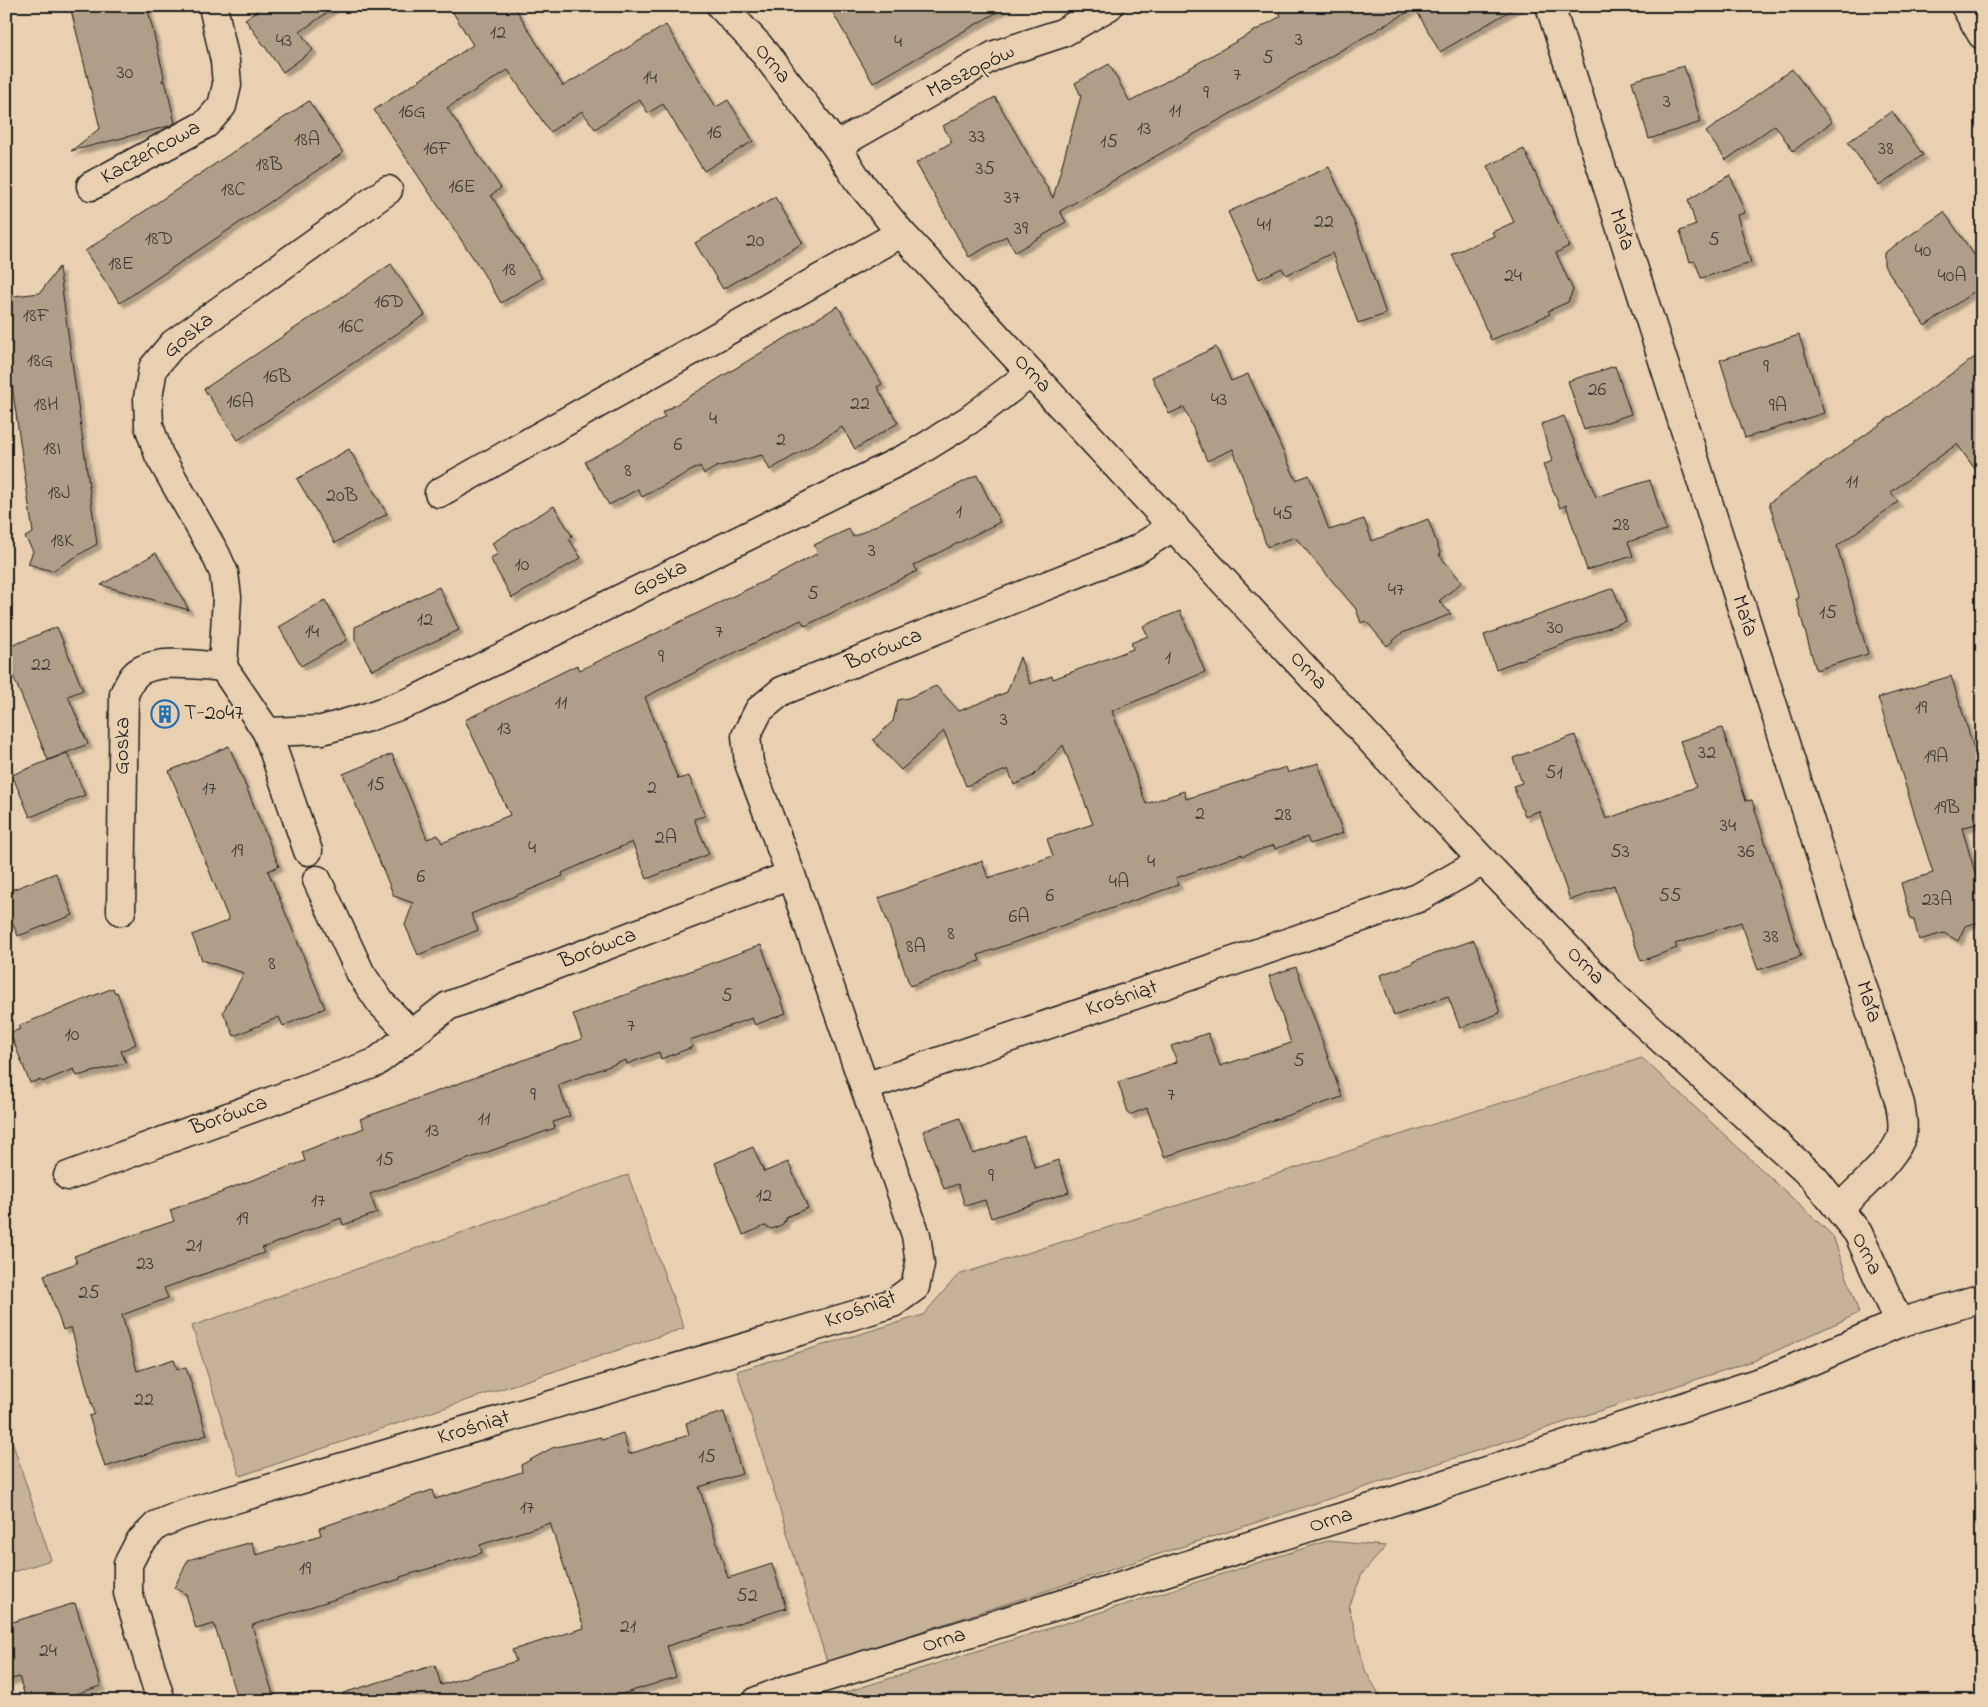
<svg xmlns="http://www.w3.org/2000/svg" width="1988" height="1707" viewBox="0 0 1988 1707" font-family="'Indie Flower',sans-serif">
<style>
.green{fill:#c7b299;stroke:#72675a}
.building{fill:#b09e88;stroke:#1c1c1c;filter:url(#shadow)}
.lines{fill:none;stroke-linecap:round;stroke-linejoin:round}
.minor-casing{stroke:#1c1c1c;stroke-width:31}
.minor{stroke:#e9d0b1;stroke-width:28}
.labels{text-anchor:middle;dominant-baseline:central;stroke-width:5;stroke-linejoin:round;paint-order:stroke}
.number-label{font-size:20px;fill:#413c37}
.street-label{font-size:22px;fill:#1c1c1c;stroke:#e9d0b1}
.poi-label{font-size:22px;fill:#1c1c1c;stroke:#e9d0b1;text-anchor:start}
</style>
<defs>
<filter id="shadow"><feDropShadow dx="4.5" dy="4.5" stdDeviation="1" flood-color="#0004"/></filter>
</defs>
<rect width="100%" height="100%" fill="#e9d0b1"/>
<filter id="ink" filterUnits="userSpaceOnUse"><feTurbulence type="fractalNoise" baseFrequency=".02" numOctaves="2"/><feDisplacementMap in="SourceGraphic" scale="10" xChannelSelector="R" yChannelSelector="G"/><feConvolveMatrix kernelMatrix="1 2 1 2 8 2 1 2 1" color-interpolation-filters="sRGB"/></filter>
<g filter="url(#ink)">
<!-- green -->
<g class="green">
<path d="M1642 1058 1833 1236 1859 1313 1756 1360 827 1662 737 1371 923 1315 958 1275Z"/>
<path d="M628 1175 684 1328 240 1476 192 1326Z"/>
<path d="M6 1423 51 1560 6 1574Z"/>
<path d="M1327 1541 1386 1546 1362 1574 1349 1607 1365 1670 1383 1701H839L837 1695Z"/>
</g>
<!-- building -->
<g class="building">
<path d="M70 6H147L164 76 162 82 165 80 175 123 169 126 71 151 100 128Z"/>
<path d="M263 6H336L300 32 313 50 283 72 245 19Z"/>
<path d="M449 6H514L563 86 666 25 716 107 728 100 753 141 704 171 663 104 648 113 639 99 595 129 582 111 550 132 508 70 447 108 501 188 491 195 542 278 501 303 480 268 374 110 473 45Z"/>
<path d="M829 6H1008L873 83Z"/>
<path d="M1276 6H1518L1440 52 1415 8 1060 211 1066 222 1015 252 1006 236 969 257 916 163 952 142 943 126 995 97 1053 198 1081 96 1075 83 1109 64 1130 102 1281 16Z"/>
<path d="M1684 66 1701 122 1649 139 1632 81Z"/>
<path d="M1792 69 1832 122 1793 151 1775 125 1726 160 1706 132Z"/>
<path d="M309 101 343 153 120 303 85 251Z"/>
<path d="M1892 111 1923 155 1879 186 1848 142Z"/>
<path d="M1524 149 1569 246 1556 253 1573 290 1568 302 1548 311 1550 314 1491 340 1452 254 1494 236 1492 232 1514 222 1487 166Z"/>
<path d="M1329 167 1357 229 1386 314 1358 323 1332 253 1286 275 1282 268 1259 279 1228 212Z"/>
<path d="M1730 175 1745 213 1737 215 1751 263 1701 278 1695 261 1690 262 1680 231 1696 225 1688 200Z"/>
<path d="M775 197 803 243 723 289 695 243Z"/>
<path d="M1944 212 1982 266V286L1925 326 1884 265V253Z"/>
<path d="M391 264 425 315 238 440 204 389Z"/>
<path d="M59 267 97 544 52 571 28 564 33 551 25 537 33 533 6 343V297L40 293Z"/>
<path d="M838 306 882 384 877 387 898 423 855 449 842 427 770 470 762 455 716 467 704 474 700 466 642 497 638 489 609 505 585 462 665 417 662 413Z"/>
<path d="M1799 335 1824 413 1745 438 1720 360Z"/>
<path d="M1216 347 1231 381 1248 374 1296 480 1309 475 1329 530 1364 519 1372 541 1428 519 1441 555H1439L1462 582 1439 601 1451 614 1402 633 1387 646 1366 621 1361 623 1356 609 1295 537 1267 547 1233 449 1207 461 1184 407 1169 414 1152 377Z"/>
<path d="M1982 352V479L1957 444 1891 492 1898 502 1837 546 1868 654 1816 670 1796 599 1799 598 1769 503Z"/>
<path d="M1615 366 1631 414 1584 430 1568 381Z"/>
<path d="M1564 416 1596 497 1650 480 1666 530 1628 542 1633 556 1587 570 1566 505 1560 508 1543 465 1552 461 1541 424Z"/>
<path d="M349 449 387 514 335 543 297 479Z"/>
<path d="M977 475 1000 522 914 565 917 571 805 626 801 620 645 697 678 779 689 776 705 816 694 819 709 854 647 879 632 842 562 873 563 876 471 914 478 930 418 955 405 925 413 903 394 896 343 774 392 754 427 839 438 835 442 843 510 815 465 720 577 665 580 670 779 574 818 553 814 545 849 529 853 537Z"/>
<path d="M554 506 572 536 569 539 581 558 512 598 490 558 498 554 492 543Z"/>
<path d="M156 553 189 610 101 585Z"/>
<path d="M439 587 459 630 372 670 355 640V627Z"/>
<path d="M1613 588 1626 621 1496 669 1484 635Z"/>
<path d="M325 600 347 640 301 666 279 627Z"/>
<path d="M1180 611 1205 672 1112 711 1146 804 1184 791 1186 799 1286 767 1288 773 1318 763 1343 833 1310 844 1307 837 1275 849 1274 845 1242 856V854L1176 878 1178 885 978 955 980 961 910 986 879 898 982 861 988 878 1021 867 1053 856 1047 839 1093 824 1063 745 1033 776 1014 785 1008 769 966 786 944 731 901 770 873 740 893 721 898 700 908 698 936 686 959 711 1007 692 1020 657 1030 684 1052 676 1053 679 1133 649 1131 643 1148 636 1143 626Z"/>
<path d="M57 627 83 690 68 696 88 744 48 760 6 659V648Z"/>
<path d="M1951 676 1982 774V822L1962 828 1982 896V921L1965 926 1958 941 1944 933 1919 940 1914 920H1911L1901 883 1933 873 1878 698Z"/>
<path d="M1722 728 1746 801 1752 800 1801 956 1758 970 1741 922 1675 944 1677 948 1641 961 1614 885 1570 900 1539 811 1525 816 1513 786 1522 783 1513 758 1575 735 1606 819 1696 787 1680 741Z"/>
<path d="M229 746 279 866 268 871 325 1008 283 1026 279 1017 234 1036 223 1012 244 973 202 960 192 935 229 920 169 771Z"/>
<path d="M67 753 85 795 30 817 12 775Z"/>
<path d="M56 873 73 915 18 936 6 908V892Z"/>
<path d="M1474 940 1488 976 1500 1013 1460 1028 1448 996 1394 1016 1380 975 1414 963V961Z"/>
<path d="M761 945 786 1013 755 1025 752 1018 690 1040 693 1047 661 1059 659 1052 627 1064 626 1060 558 1085 570 1116 553 1122 555 1128 370 1194 377 1213 343 1225 341 1218 262 1248 264 1253 164 1288 168 1298 122 1315 137 1371 174 1359 177 1369 186 1367 207 1435 105 1467 89 1416 94 1414 71 1327 63 1330 44 1275 77 1263 74 1256 174 1221 170 1210 223 1192 222 1191 305 1161 302 1152 364 1128 360 1119 582 1039 573 1014Z"/>
<path d="M1296 967 1342 1097 1164 1157 1147 1108 1129 1115 1118 1082 1177 1062 1171 1046 1208 1033 1220 1066 1291 1043 1269 976Z"/>
<path d="M113 988 115 993 117 992 136 1044 121 1051 126 1063 77 1076 74 1069 42 1082 40 1080 30 1083 10 1033 20 1029 18 1026Z"/>
<path d="M960 1118 973 1154 1024 1136 1035 1168 1058 1160 1069 1192 991 1218 985 1200 965 1206 958 1184 944 1189 923 1131Z"/>
<path d="M753 1147 764 1172 788 1162 808 1208 786 1217 783 1224 772 1229 765 1226 743 1235 715 1163Z"/>
<path d="M724 1412 742 1474 699 1487 728 1578 772 1564 786 1608 667 1646 676 1677 600 1701H345L343 1693 435 1665 441 1685 516 1661 512 1650 584 1628 550 1523 480 1545 482 1553 400 1577V1579L252 1625 275 1701H238L214 1624 196 1629 186 1594 174 1588 188 1560 252 1542 256 1555 321 1535 319 1528 432 1490 435 1499 522 1472 521 1465 552 1448 601 1437 602 1440 623 1433 629 1454 689 1435 686 1423Z"/>
<path d="M75 1603 101 1686 53 1701H34L25 1696 19 1677 6 1681V1624Z"/>
</g>
<g class="lines">
<!-- minor casing -->
<g class="minor-casing">
<g id="minor">
<path d="M721 6 759 46 836 146 857 179 901 233 1483 861 1615 997 1814 1178 1858 1233 1899 1323"/>
<path d="M1550 6 1900 1104C1902 1116 1905 1129 1900 1140 1891 1162 1857 1190 1840 1208"/>
<path d="M1965 6 1982 35"/>
<path d="M836 146 995 55 1062 33 1109 6"/>
<path d="M91 186 206 124 222 106 227 85 225 61 213 6"/>
<path d="M439 493 901 233"/>
<path d="M223 667 227 597 224 573 216 555 159 455 149 426 148 398 153 368 173 344 388 190"/>
<path d="M267 732 308 851"/>
<path d="M317 880 361 974 381 1003 412 1035"/>
<path d="M121 911 124 694C127 688 130 681 134 676 151 657 200 665 223 667L267 732 322 730 368 717 415 700 914 454 969 420 1031 373"/>
<path d="M865 1087 1418 898 1483 861"/>
<path d="M68 1176 375 1063 448 1006 791 875"/>
<path d="M161 1701 128 1593V1564L139 1543 157 1525 181 1515 861 1313 893 1303 915 1287 920 1264 916 1235 791 875 749 763 746 736 759 710 782 691 1136 550 1174 526"/>
<path d="M757 1701 788 1689 1384 1504 1769 1379 1899 1323 1982 1298"/>
</g>
</g>
<!-- minor -->
<use href="#minor" class="minor"/>
</g>
</g>
<!-- icons -->
<defs>
<g id="building-ring" transform="scale(1.4375)"><circle r="9.5" fill="#e9d0b1" stroke="#1f6fb2" stroke-width="1.5"/><path d="M-4-6H4V6H1V3H-1V6H-4ZM-2.5-4.3h1.7v1.8h-1.7ZM.8-4.3h1.7v1.8H.8ZM-2.5-1h1.7V.8h-1.7ZM.8-1h1.7V.8H.8Z" fill="#1f6fb2"/></g>
</defs>
<g fill-rule="evenodd">
<use href="#building-ring" x="165" y="714"/>
</g>
<g class="labels">
<!-- number labels -->
<g class="number-label">
<text x="498" y="33">12</text>
<text x="1299" y="40">3</text>
<text x="284" y="41">43</text>
<text x="898" y="42">4</text>
<text x="1268" y="58">5</text>
<text x="125" y="73">30</text>
<text x="1237" y="75">7</text>
<text x="650" y="78">14</text>
<text x="1206" y="93">9</text>
<text x="1667" y="102">3</text>
<text x="1175" y="111">11</text>
<text x="412" y="112">16G</text>
<text x="1144" y="129">13</text>
<text x="714" y="133">16</text>
<text x="977" y="137">33</text>
<text x="307" y="140">18A</text>
<text x="1109" y="142">15</text>
<text x="437" y="149">16F</text>
<text x="1886" y="149">38</text>
<text x="269" y="165">18B</text>
<text x="985" y="169">35</text>
<text x="462" y="187">16E</text>
<text x="233" y="190">18C</text>
<text x="1012" y="198">37</text>
<text x="1324" y="222">22</text>
<text x="1264" y="225">41</text>
<text x="1021" y="229">39</text>
<text x="159" y="239">18D</text>
<text x="1714" y="240">5</text>
<text x="755" y="241">20</text>
<text x="1923" y="251">40</text>
<text x="121" y="264">18E</text>
<text x="509" y="270">18</text>
<text x="1513" y="276">24</text>
<text x="1952" y="276">40A</text>
<text x="389" y="302">16D</text>
<text x="36" y="316">18F</text>
<text x="351" y="327">16C</text>
<text x="40" y="361">18G</text>
<text x="1766" y="367">9</text>
<text x="277" y="377">16B</text>
<text x="1597" y="390">26</text>
<text x="1219" y="400">43</text>
<text x="240" y="402">16A</text>
<text x="860" y="404">22</text>
<text x="46" y="405">18H</text>
<text x="1778" y="406">9A</text>
<text x="713" y="419">4</text>
<text x="781" y="440">2</text>
<text x="678" y="445">6</text>
<text x="52" y="449">18I</text>
<text x="628" y="471">8</text>
<text x="1852" y="482">11</text>
<text x="59" y="493">18J</text>
<text x="342" y="496">20B</text>
<text x="959" y="512">1</text>
<text x="1283" y="514">45</text>
<text x="1621" y="525">28</text>
<text x="62" y="541">18K</text>
<text x="872" y="551">3</text>
<text x="522" y="565">10</text>
<text x="1396" y="590">47</text>
<text x="813" y="594">5</text>
<text x="1828" y="613">15</text>
<text x="425" y="620">12</text>
<text x="1555" y="628">30</text>
<text x="312" y="632">14</text>
<text x="719" y="632">7</text>
<text x="661" y="657">9</text>
<text x="1168" y="658">1</text>
<text x="41" y="665">22</text>
<text x="561" y="703">11</text>
<text x="1921" y="708">19</text>
<text x="1004" y="720">3</text>
<text x="504" y="729">13</text>
<text x="1707" y="753">32</text>
<text x="1936" y="757">19A</text>
<text x="1554" y="773">51</text>
<text x="376" y="785">15</text>
<text x="652" y="788">2</text>
<text x="209" y="789">17</text>
<text x="1947" y="808">19B</text>
<text x="1200" y="814">2</text>
<text x="1283" y="815">28</text>
<text x="1728" y="826">34</text>
<text x="666" y="838">2A</text>
<text x="532" y="848">4</text>
<text x="237" y="851">19</text>
<text x="1620" y="852">53</text>
<text x="1746" y="852">36</text>
<text x="1151" y="862">4</text>
<text x="421" y="877">6</text>
<text x="1119" y="882">4A</text>
<text x="1050" y="896">6</text>
<text x="1670" y="896">55</text>
<text x="1937" y="900">23A</text>
<text x="1019" y="917">6A</text>
<text x="951" y="934">8</text>
<text x="1771" y="937">38</text>
<text x="916" y="947">8A</text>
<text x="272" y="964">8</text>
<text x="727" y="996">5</text>
<text x="631" y="1026">7</text>
<text x="72" y="1035">10</text>
<text x="1299" y="1061">5</text>
<text x="533" y="1095">9</text>
<text x="1171" y="1095">7</text>
<text x="484" y="1119">11</text>
<text x="432" y="1131">13</text>
<text x="385" y="1160">15</text>
<text x="991" y="1176">9</text>
<text x="764" y="1196">12</text>
<text x="318" y="1201">17</text>
<text x="242" y="1219">19</text>
<text x="194" y="1246">21</text>
<text x="145" y="1264">23</text>
<text x="89" y="1293">25</text>
<text x="144" y="1400">22</text>
<text x="707" y="1457">15</text>
<text x="527" y="1508">17</text>
<text x="305" y="1569">19</text>
<text x="747" y="1596">52</text>
<text x="628" y="1627">21</text>
<text x="48" y="1651">24</text>
</g>
<!-- street labels -->
<g class="street-label">
<text transform="translate(772 64) rotate(51)">Orna</text>
<text transform="translate(971 72) rotate(-27)">Maszopów</text>
<text transform="translate(151 153) rotate(-29)">Kaczeńcowa</text>
<text transform="translate(1621 230) rotate(72)">Mała</text>
<text transform="translate(189 336) rotate(-40)">Goska</text>
<text transform="translate(1032 374) rotate(47)">Orna</text>
<text transform="translate(660 579) rotate(-26)">Goska</text>
<text transform="translate(1744 616) rotate(72)">Mała</text>
<text transform="translate(884 650) rotate(-22)">Borówca</text>
<text transform="translate(1308 671) rotate(47)">Orna</text>
<text transform="translate(123 746) rotate(-89)">Goska</text>
<text transform="translate(598 949) rotate(-21)">Borówca</text>
<text transform="translate(1585 966) rotate(46)">Orna</text>
<text transform="translate(1122 999) rotate(-19)">Krośniąt</text>
<text transform="translate(1868 1002) rotate(72)">Mała</text>
<text transform="translate(229 1116) rotate(-20)">Borówca</text>
<text transform="translate(1866 1254) rotate(64)">Orna</text>
<text transform="translate(861 1310) rotate(-20)">Krośniąt</text>
<text transform="translate(474 1428) rotate(-17)">Krośniąt</text>
<text transform="translate(1331 1521) rotate(-17)">Orna</text>
<text transform="translate(944 1641) rotate(-17)">Orna</text>
</g>
<!-- poi labels -->
<g class="poi-label">
<text x="184" y="714">T-2047</text>
</g>
</g>
<!-- margin -->
<rect width="1988" height="1707" fill="none" stroke="#e9d0b1" stroke-width="25"/>
<rect x="12" y="12" width="1963" height="1682" fill="none" stroke="#1c1c1c" stroke-width="2" filter="url(#ink)"/>
</svg>
